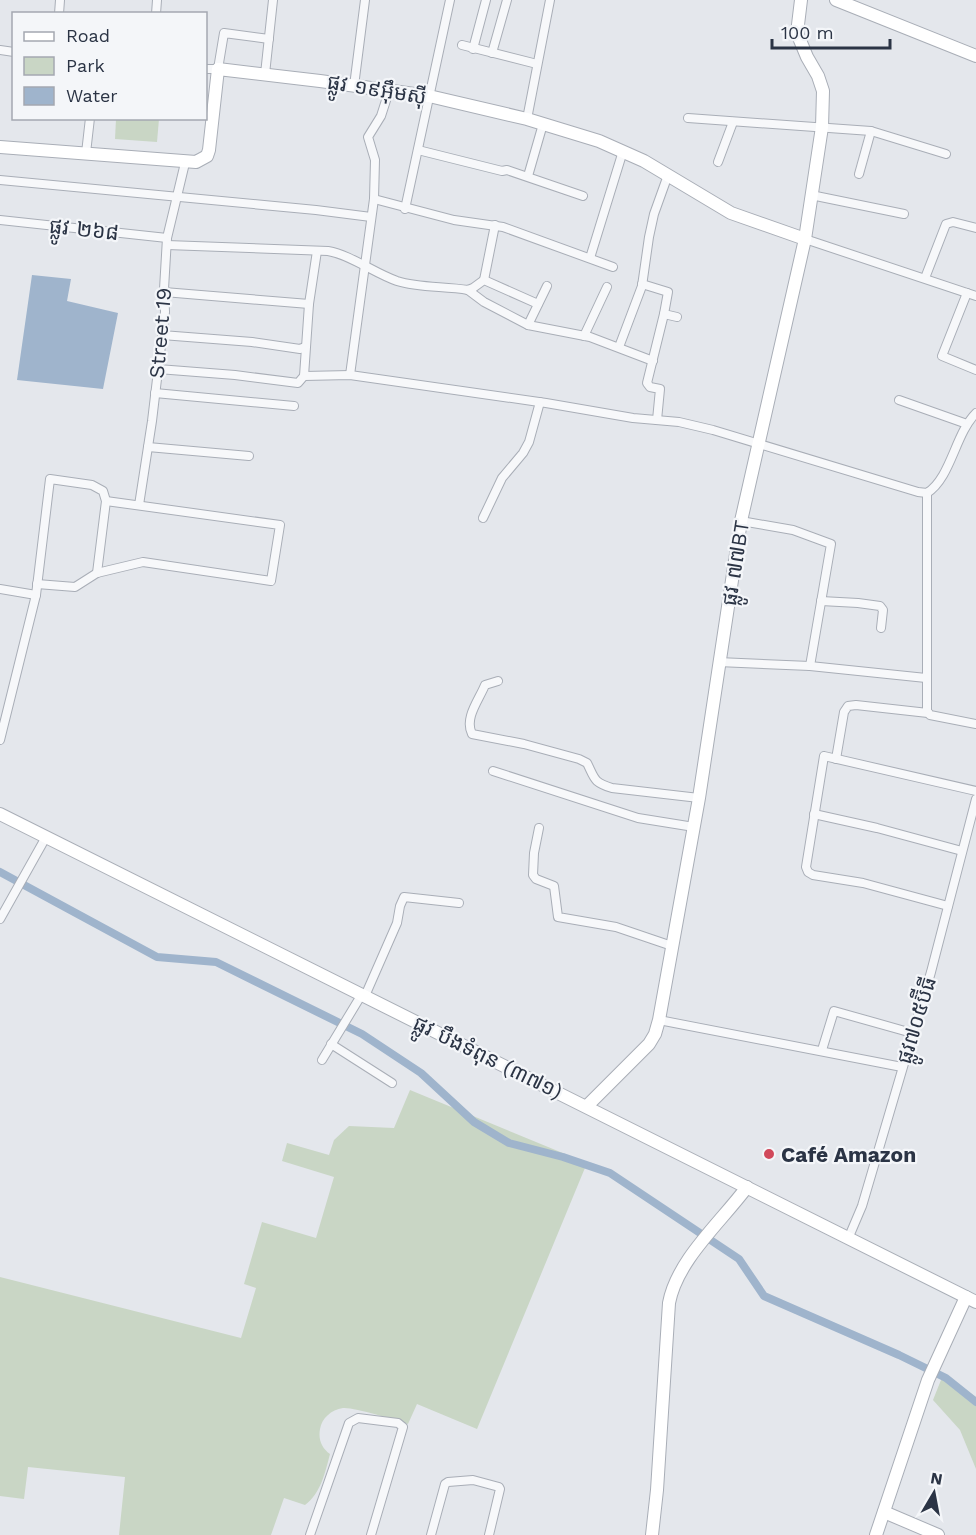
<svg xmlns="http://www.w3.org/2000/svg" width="976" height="1535" viewBox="0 0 976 1535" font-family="'Work Sans','Noto Sans Khmer',sans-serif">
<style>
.green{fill:#c9d6c5}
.water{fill:#9fb4cc}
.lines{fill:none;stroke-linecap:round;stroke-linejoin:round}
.canal{stroke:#9fb4cc;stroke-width:8}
.street-casing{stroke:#a9aeb7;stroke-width:10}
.secondary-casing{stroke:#a9aeb7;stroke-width:14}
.street{stroke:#f7f8fa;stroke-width:8}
.secondary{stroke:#fff;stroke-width:12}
.poi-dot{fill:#d1495b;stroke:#f4f6f9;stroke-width:2}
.labels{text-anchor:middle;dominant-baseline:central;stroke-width:4.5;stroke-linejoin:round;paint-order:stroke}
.street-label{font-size:21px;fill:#2b3445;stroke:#f4f6f9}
.poi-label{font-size:21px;font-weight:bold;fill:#2b3445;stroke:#f4f6f9;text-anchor:start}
</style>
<rect width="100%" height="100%" fill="#e4e7ec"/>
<!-- green -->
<g class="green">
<path d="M116 119H159L157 142 115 139Z"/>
<path d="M410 1090 587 1163 477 1429 417 1404 408 1424C395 1420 354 1407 343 1408 331 1410 322 1418 320 1429 318 1440 322 1448 330 1454 325 1473 321 1493 305 1505L284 1498 271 1535H119L125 1477 28 1467 24 1499 0 1496V1277L241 1338 256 1288 244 1284 262 1222 316 1238 334 1177 282 1161 287 1143 329 1155 334 1140 349 1126 394 1128Z"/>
<path d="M943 1375 976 1397V1469L960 1430 933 1400Z"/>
</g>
<!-- water -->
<path class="water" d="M32 275 71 279 67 301 118 313 103 389 17 380Z"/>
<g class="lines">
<!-- canal -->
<path class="canal" d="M0 872 157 957 216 962 362 1034 421 1073 474 1122 509 1143 563 1157 610 1173 739 1259 764 1296 899 1355 946 1378 976 1402"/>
<!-- street casing -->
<g class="street-casing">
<g id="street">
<path d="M59 14 60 0"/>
<path d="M156 14 157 0"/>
<path d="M462 45 537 64"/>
<path d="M473 49 486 0"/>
<path d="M0 50 14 52"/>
<path d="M492 53 507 0"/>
<path d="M206 69H218L224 33 269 39"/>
<path d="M265 74 273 0"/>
<path d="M354 86 365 0"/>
<path d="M688 118 871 131 946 154"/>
<path d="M527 119 550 0"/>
<path d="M418 150 502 171 507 170 583 196"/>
<path d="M86 153 90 118"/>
<path d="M718 162 733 122"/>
<path d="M859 174 871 131"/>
<path d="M528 176 543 124"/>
<path d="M0 180 316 210 371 217"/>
<path d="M811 195 904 214"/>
<path d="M374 199 454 220 503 227 613 267"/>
<path d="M405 209 450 0"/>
<path d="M0 220 167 238"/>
<path d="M805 239 976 296"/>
<path d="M167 245 328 251C351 255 374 273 397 281 419 288 444 286 468 290L473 288 484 280 538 304"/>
<path d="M590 258 623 151"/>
<path d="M925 278 946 224 953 222 976 228"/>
<path d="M484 280 495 225"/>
<path d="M642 284 668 292 664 314 677 317"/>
<path d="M468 290 484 302 528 325 590 337 653 361"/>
<path d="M164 292 309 304"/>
<path d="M967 293 942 356 976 370"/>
<path d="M528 325 547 286"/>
<path d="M162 335 252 342 300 349 305 347"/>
<path d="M584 336 607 287"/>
<path d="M619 347 642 286 649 237 654 214 668 175"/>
<path d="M158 369 235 375 298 383 304 376 309 304 317 251"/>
<path d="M350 375 374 199 375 160 368 137 381 116 389 91"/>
<path d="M304 376 350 375 546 403 633 418 679 422 713 430 918 492 927 493C951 478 955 434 976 413"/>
<path d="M155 393 294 406"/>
<path d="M899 400 967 424"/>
<path d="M657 420 660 389 650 387 647 383 664 314"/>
<path d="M148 447 249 456"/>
<path d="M927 493V711L930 715 976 724"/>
<path d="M139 505 152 421 165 312 164 289 167 238 185 163"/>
<path d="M483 518 502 478 523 453 529 442 540 402"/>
<path d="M741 521 793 530 831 544 810 666"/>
<path d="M37 584 75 587 97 573 143 562 271 581 280 525 106 501"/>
<path d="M0 589 36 595"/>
<path d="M821 601 858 603 880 606 883 610 881 628"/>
<path d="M718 662 810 666 926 678"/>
<path d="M498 681 485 685C479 700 464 718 472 734L524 744 579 759 587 763C595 779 593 782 612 788L699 798"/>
<path d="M0 740 36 595 50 479 92 485 103 491 106 501 97 573"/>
<path d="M836 759 844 712 848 706 856 705 928 713"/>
<path d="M493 771 638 818 694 827"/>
<path d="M814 814 877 828 962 851"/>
<path d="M539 828 534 853 533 875 536 879 554 886 558 917 616 927 672 946"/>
<path d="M948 906 863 883 813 875 808 872 806 867 824 756 976 791"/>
<path d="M0 919 46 837"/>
<path d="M365 996 397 923 400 906 404 897 459 903"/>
<path d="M659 1020 902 1067"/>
<path d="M331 1044 392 1083"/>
<path d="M822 1050 834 1011 912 1033"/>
<path d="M322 1060 362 994"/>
<path d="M848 1239 862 1206 931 972 976 799"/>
<path d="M310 1535 349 1423 358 1418 398 1423 403 1427 371 1535"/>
<path d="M431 1535 445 1484 448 1482 473 1480 499 1487 500 1489 489 1535"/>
</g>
</g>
<!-- secondary casing -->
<g class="secondary-casing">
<g id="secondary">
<path d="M836 0 976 56"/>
<path d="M0 147 196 162 207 156 209 150 218 69 320 81 429 96 527 119 599 141 644 161 731 213 805 239"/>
<path d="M0 814 976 1302"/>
<path d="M587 1106 649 1044 655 1034 659 1020 699 798 741 521 805 239 822 127 823 91 818 76 807 57 797 33 801 0"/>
<path d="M884 1512 938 1535"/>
<path d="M652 1535 657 1490 669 1303C677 1260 721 1222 747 1187"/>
<path d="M876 1535 928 1380 966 1297"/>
</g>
</g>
<!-- street -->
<use href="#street" class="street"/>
<!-- secondary -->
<use href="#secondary" class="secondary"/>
</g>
<!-- markers -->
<circle class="poi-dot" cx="769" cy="1154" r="6"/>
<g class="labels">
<!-- street labels -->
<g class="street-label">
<text transform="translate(377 89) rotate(9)">ផ្លូវ ១៩អ៊ឹមស៊ី</text>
<text transform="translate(84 229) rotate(6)">ផ្លូវ ២៦៨</text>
<text transform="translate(160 333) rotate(-85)">Street 19</text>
<text transform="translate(735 563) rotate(-81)">ផ្លូវ ៧៧BT</text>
<text transform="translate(916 1020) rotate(-73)">ផ្លូវ៧០៥ប៊ីធី</text>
<text transform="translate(488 1057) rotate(26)">ផ្លូវ បឹងទំពុន (៣៧១)</text>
</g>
<!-- poi labels -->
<g class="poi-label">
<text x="781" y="1154">Café Amazon</text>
</g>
</g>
<!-- legend -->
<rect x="12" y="12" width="195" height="108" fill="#f4f6f9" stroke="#a4a8b1" stroke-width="1.5"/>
<rect x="24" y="32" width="30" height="9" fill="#ffffff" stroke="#a4a8b1" stroke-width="1.5"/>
<text x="66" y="42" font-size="18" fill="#2b3445">Road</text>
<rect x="24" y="57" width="30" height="18" fill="#c9d6c5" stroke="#a4a8b1" stroke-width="1.5"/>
<text x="66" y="72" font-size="18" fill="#2b3445">Park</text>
<rect x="24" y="87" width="30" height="18" fill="#9fb4cc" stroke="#a4a8b1" stroke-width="1.5"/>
<text x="66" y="102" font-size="18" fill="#2b3445">Water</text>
<!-- north arrow -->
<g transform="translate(934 1493) rotate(10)" stroke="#f4f6f9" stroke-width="4.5" paint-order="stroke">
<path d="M0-4.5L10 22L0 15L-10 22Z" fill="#2b3445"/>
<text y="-9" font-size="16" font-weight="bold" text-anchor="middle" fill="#2b3445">N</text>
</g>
<!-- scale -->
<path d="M772 39v9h118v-9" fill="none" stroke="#2b3445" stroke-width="3"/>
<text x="781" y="39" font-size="18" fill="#2b3445" stroke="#f4f6f9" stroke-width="4.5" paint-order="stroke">100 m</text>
</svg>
